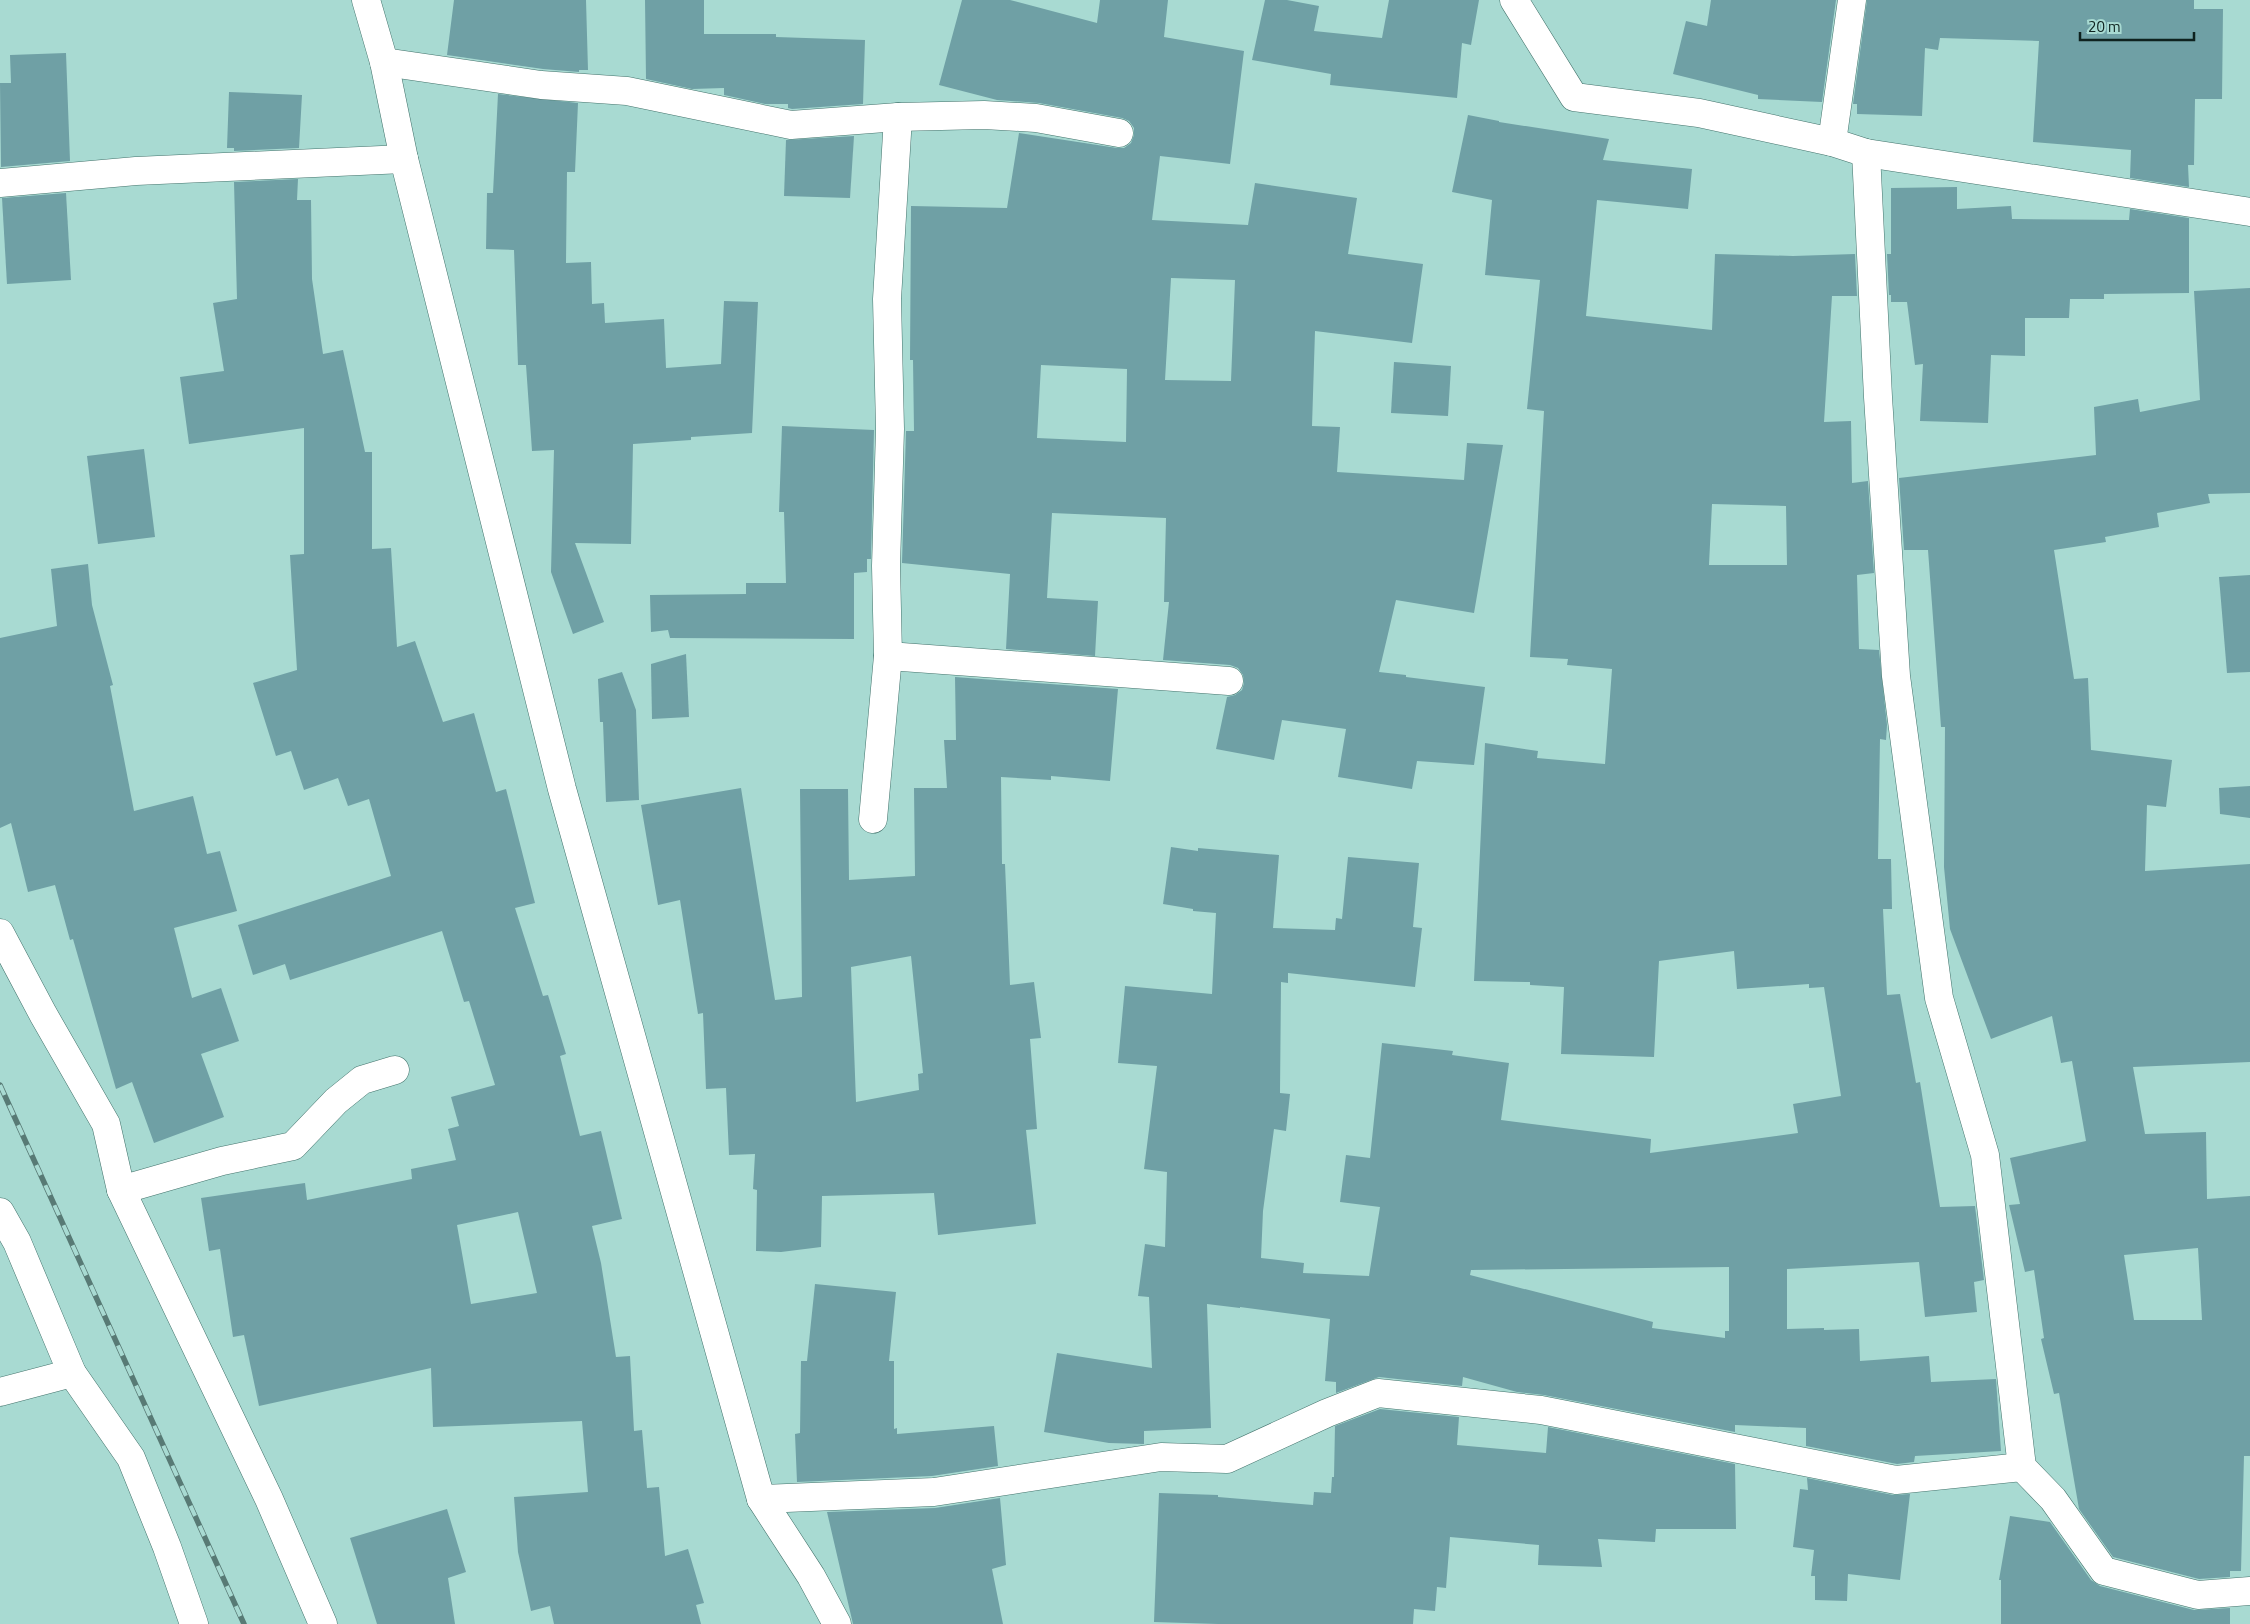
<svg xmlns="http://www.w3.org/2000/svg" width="2250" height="1624" viewBox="0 0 2250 1624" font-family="'Titillium Web',sans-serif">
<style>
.building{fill:#6fa0a5;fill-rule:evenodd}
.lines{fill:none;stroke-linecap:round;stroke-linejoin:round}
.minor-casing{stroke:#43736c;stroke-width:29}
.minor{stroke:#fff;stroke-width:28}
.rail-casing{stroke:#587a75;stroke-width:5.5}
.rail{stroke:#a8dad2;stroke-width:4;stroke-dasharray:11;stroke-linecap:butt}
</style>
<rect width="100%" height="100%" fill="#a8dad2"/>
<!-- building -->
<g class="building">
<path d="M454 0H586L588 70H579V72L543 69 447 55Z"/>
<path d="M645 0H704V34H776V37L865 40 863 104 792 109 788 108V104H765L724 95V88L692 89 646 79Z"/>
<path d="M962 0H1010L1097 23 1100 0H1168L1164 37 1244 51 1230 164 1160 156 1152 220 1248 225 1255 183 1357 198 1348 254 1423 264 1412 343 1315 331 1312 426 1340 427 1337 472 1464 480 1467 443 1503 445 1474 613 1396 600 1379 672 1406 675V677L1485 687 1474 765 1417 761 1412 789 1338 777 1346 729 1282 720 1274 760 1216 749 1227 697 1235 695 1242 690 1244 683 1243 675 1238 668 1230 665 1163 660 1169 602H1164L1166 518 1052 513 1047 598 1098 601 1095 656 1006 649 1010 574 902 563 906 431H914L913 360H910L911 206 1007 208 1019 133 1117 148H1124L1131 143 1134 135V128L1129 121 1122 118 1039 103 997 100 939 85ZM1171 278 1235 280 1231 381 1165 380ZM1041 365 1127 369 1126 442 1037 438Z"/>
<path d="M1265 0H1287L1319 6 1314 31 1382 38 1389 0H1479L1471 45 1462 43 1457 98 1330 85 1331 74 1252 60Z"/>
<path d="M1711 0H1836L1822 102 1758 99V95L1673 74 1686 21 1707 26Z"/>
<path d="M1867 0H2194V9H2223L2222 99H2195L2194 165H2188L2189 187 2130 178 2131 150 2033 142 2039 41 1940 38 1938 50 1925 48 1922 116 1857 114V104H1853Z"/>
<path d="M66 53 70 161 1 167 0 83H11L10 55Z"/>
<path d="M229 92 302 95 299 148 234 151V148H227Z"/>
<path d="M498 94 578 103 575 172H567L566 263 591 262 592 304 604 303 605 323 664 319 666 368 721 364 724 301 758 302 752 433 691 437V440L633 444 631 544 575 543 604 622 573 634 551 572 554 450 532 451 526 365H518L514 250 486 249 487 193H493Z"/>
<path d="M1468 115 1499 121V122L1609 139 1603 160 1692 169 1688 209 1597 200 1586 316 1712 330 1715 254 1793 256 1855 254 1857 296H1832L1824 422 1851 421 1852 483 1868 481 1874 573 1857 575 1859 649 1879 650 1887 725 1886 740 1880 739 1878 859H1891L1892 909H1883L1887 995 1900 994 1916 1083 1920 1082 1940 1207 1975 1206 1984 1280 1974 1282 1977 1312 1925 1317 1919 1262 1787 1269V1329L1824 1328V1330L1859 1329 1860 1361 1929 1356 1931 1382 1996 1379 2001 1451 1915 1456 1914 1462 1897 1464 1806 1446V1428L1735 1425V1432L1544 1395 1517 1392 1463 1377 1462 1386 1379 1377 1336 1393V1382L1325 1381 1330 1319 1240 1307V1308L1207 1304 1211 1428 1144 1431V1444L1109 1443 1044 1432 1057 1353 1152 1368 1149 1297 1138 1296 1145 1244 1165 1247 1167 1172 1144 1169 1157 1066 1118 1063 1125 986 1212 994 1216 913 1193 911V909L1163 904 1171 847 1198 851V848L1279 855 1273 928 1335 930 1336 918 1342 919 1348 857 1419 863 1413 927 1422 928 1415 987 1288 973V983L1281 982 1280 1093 1290 1094 1286 1131 1274 1129 1263 1211 1261 1258 1304 1263 1303 1273 1369 1276 1380 1207 1340 1202 1346 1155 1370 1158 1382 1043 1453 1051 1452 1055 1509 1063 1501 1120 1651 1139 1650 1153 1798 1133 1793 1104 1841 1096 1824 987 1809 988V984L1737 989 1734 951 1659 961 1654 1057 1561 1054 1564 987 1530 985V982L1474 981 1485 743 1538 751 1537 758 1605 764 1612 669 1567 665 1568 659 1530 657 1544 411 1527 409 1540 280 1485 275 1492 200 1452 192ZM1712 504 1786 506 1787 565H1709ZM1729 1267V1331H1725V1338L1652 1328 1653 1322 1470 1275 1471 1270Z"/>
<path d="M854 136 850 198 784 196 786 140Z"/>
<path d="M298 179 297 200H311L312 279 323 354 343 350 365 452H372V549L391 548 397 647 415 641 443 722 474 713 496 792 506 789 535 903 515 908 543 996 548 995 566 1054 560 1056 580 1136 601 1131 622 1219 592 1226 601 1263 616 1357 630 1356 634 1431 642 1430 647 1488 659 1487 665 1556 688 1549 704 1603 696 1605 701 1624H554L550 1606 531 1611 518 1552 514 1497 588 1492 582 1421 433 1427 431 1368 259 1406 244 1335 233 1337 220 1249 209 1251 201 1198 305 1183 307 1200 412 1179 411 1169 456 1160 448 1129 459 1126 451 1097 495 1085 469 1001 464 1002 442 931 290 980 285 964 253 975 238 925 391 876 369 799 348 806 338 778 304 790 291 751 276 756 253 683 297 670 290 555 304 554V428L189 444 180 377 224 371 213 303 237 299 234 182ZM518 1212 537 1293 471 1304 457 1225Z"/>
<path d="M1957 187V209L2011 206 2012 219 2129 220 2130 209 2189 218V293L2104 294V299H2070L2069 318H2025V356L1991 355 1988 423 1920 421 1923 364 1915 365 1907 302H1891V295H1889L1887 254H1891V188Z"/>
<path d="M66 193 71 280 7 284 2 198Z"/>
<path d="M2250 288V493L2208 494 2210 503 2157 513 2159 527 2105 537 2106 542 2054 550 2074 679 2088 678 2091 750 2172 760 2166 807 2147 805 2145 871 2250 864V1062L2133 1067 2145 1134 2206 1132 2207 1199 2250 1196V1456H2244L2241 1571H2230V1577L2199 1579 2113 1557 2079 1509 2059 1393 2054 1394 2041 1339 2044 1338 2034 1270 2025 1272 2009 1205 2020 1204 2010 1158 2086 1141 2072 1061 2061 1063 2052 1016 1991 1039 1950 929 1944 867 1945 727H1941L1928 550H1904L1899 478 2096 455 2094 407 2138 399 2140 412 2200 400 2194 291ZM2198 1248 2202 1320H2134L2124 1255Z"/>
<path d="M1394 362 1451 366 1448 416 1391 413Z"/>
<path d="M782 426 874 430 871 559H867V572L854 573V639L670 638 668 630 651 632 650 595 746 594V583H786L784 512H779Z"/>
<path d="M144 449 155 537 98 544 87 456Z"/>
<path d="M88 564 92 605 113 685 110 686 134 811 193 796 207 854 220 851 237 911 174 928 192 998 221 988 239 1041 201 1054 224 1117 154 1143 132 1082 116 1089 73 939 70 940 55 885 28 892 11 823 0 828V638L57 626 51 569Z"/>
<path d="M2250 575V672L2227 673 2219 577Z"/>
<path d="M686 654 689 717 652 719 651 664Z"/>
<path d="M622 672 636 710 639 800 606 802 603 722H600L598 679Z"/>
<path d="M955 677 1118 689 1110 781 1051 776V780L1001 777 1002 864H1005L1010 985 1034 982 1041 1038 1030 1039 1037 1129 1026 1130 1036 1224 938 1235 934 1193 822 1196 821 1247 781 1252 756 1251 757 1190 753 1189 755 1154 729 1155 726 1088 706 1089 703 1013 698 1014 680 900 658 905 641 805 741 788 775 1000 802 997 800 789H848L849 880 915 876 914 788H947L944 740H956ZM911 956 923 1073 918 1074 919 1090 856 1102 851 967Z"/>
<path d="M2250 786V818L2220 814 2219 788Z"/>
<path d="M815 1284 896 1292 889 1361H894V1429L897 1428V1434L994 1426 998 1466 932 1476 797 1482 795 1434 800 1433 801 1361H807Z"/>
<path d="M1380 1409 1459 1417 1457 1445 1546 1453 1548 1427 1735 1464 1736 1529H1656L1655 1542 1598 1539 1602 1567 1538 1565 1539 1545 1450 1537 1446 1588 1437 1587 1435 1611 1414 1609 1413 1624H1218L1154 1622 1159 1493 1218 1495V1497L1313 1505 1314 1492 1331 1493 1332 1477H1334L1335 1426Z"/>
<path d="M1807 1478 1893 1495 1910 1494 1900 1580 1848 1574 1847 1601 1815 1600V1576H1811L1814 1550 1793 1547 1800 1489 1808 1490Z"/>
<path d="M1000 1498 1006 1565 992 1569 1003 1624H853L827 1512 935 1508Z"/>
<path d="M447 1509 466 1572 448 1578 455 1624H377L350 1538Z"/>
<path d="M2010 1516 2050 1522 2091 1580 2100 1586 2194 1610 2230 1608V1624H2001V1580H1999Z"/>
</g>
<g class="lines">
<!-- minor casing -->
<g class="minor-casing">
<g id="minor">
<path d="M366 0 384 62 404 159 562 789 761 1499 811 1576 837 1624"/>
<path d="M1514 0 1574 97 1699 113 1832 142 1866 153 2250 212"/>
<path d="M384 62 541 85 627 91 791 125 898 117 984 115 1036 118 1119 133"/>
<path d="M1832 142 1852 0"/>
<path d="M1866 153 1878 397 1896 676 1939 998 1985 1155 2022 1467 2053 1499 2104 1571 2198 1595 2250 1591"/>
<path d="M0 183 136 171 404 159"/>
<path d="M888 656 1229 681"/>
<path d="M873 819 888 656 886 566 890 429 887 299 898 117"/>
<path d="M0 933 43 1014 106 1124 121 1190 269 1499 323 1624"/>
<path d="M121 1190 222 1161 293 1146 336 1101 362 1080 395 1070"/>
<path d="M0 1212 17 1242 72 1373 131 1458 167 1547 194 1624"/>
<path d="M0 1392 72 1373"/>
<path d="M761 1499 934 1492 1161 1457 1227 1459 1327 1413 1378 1393 1541 1410 1896 1480 2022 1467"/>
</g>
</g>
<!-- minor -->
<use href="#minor" class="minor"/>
<!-- rail casing -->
<g class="rail-casing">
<path id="rail" d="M0 1085 244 1624"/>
</g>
<!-- rail -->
<use href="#rail" class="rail"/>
</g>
<!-- scale -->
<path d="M2080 32v8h114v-8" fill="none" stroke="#0e221f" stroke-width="2.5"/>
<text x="2088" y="32" font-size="15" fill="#0e221f" stroke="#a8dad2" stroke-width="4" paint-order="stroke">20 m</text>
</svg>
